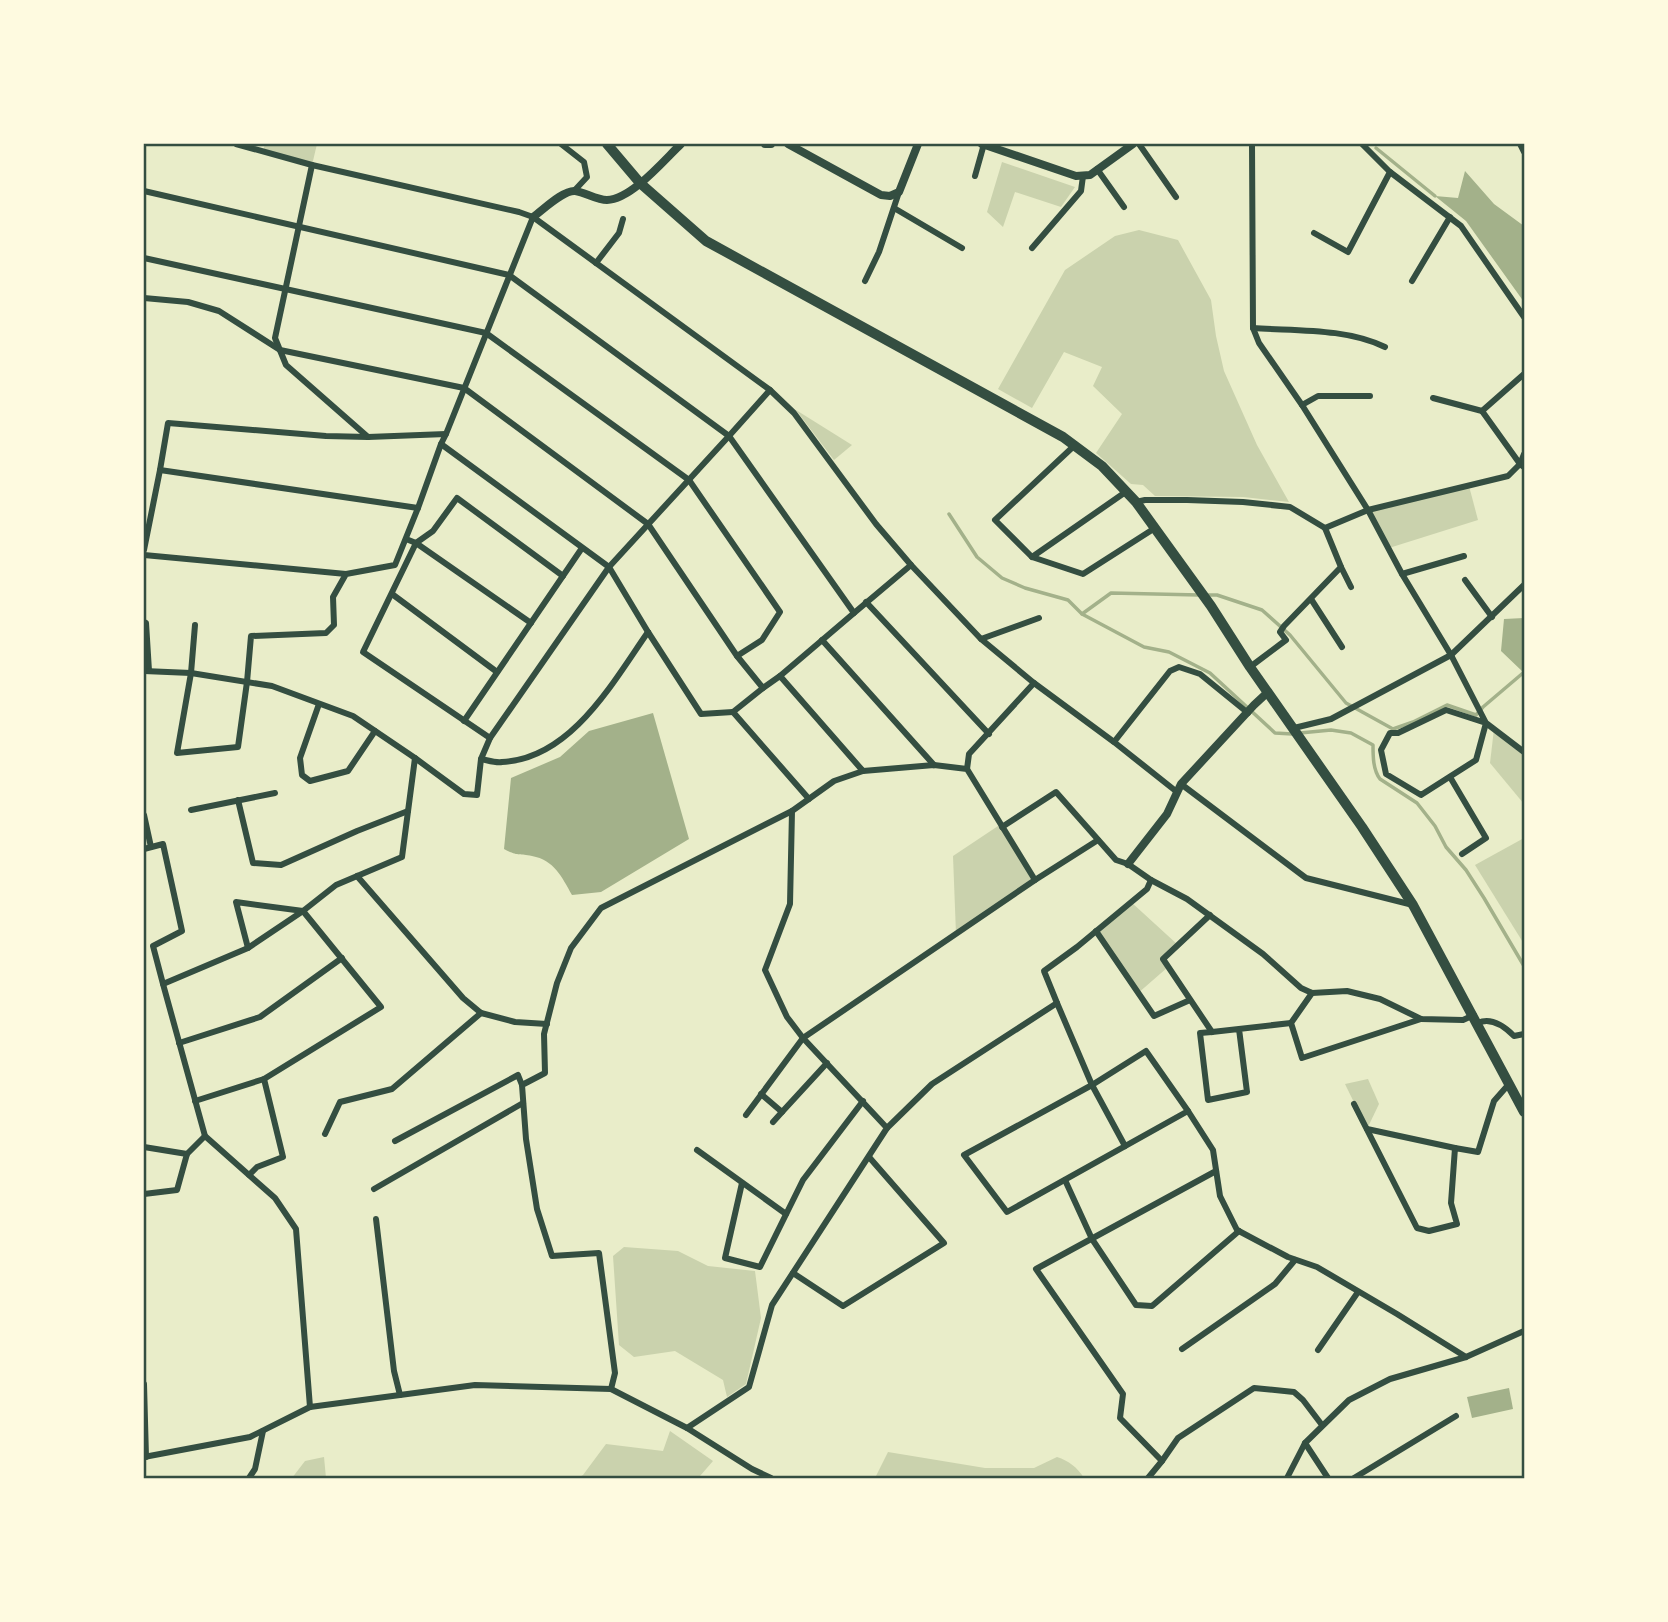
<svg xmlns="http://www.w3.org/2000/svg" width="1668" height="1622" viewBox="0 0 1668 1622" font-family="Mulish,sans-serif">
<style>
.green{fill:#cad2ad}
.water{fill:#a3b18a}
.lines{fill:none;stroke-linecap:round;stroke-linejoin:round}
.stream{stroke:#a3b18a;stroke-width:3.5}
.minor{stroke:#344e41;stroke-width:6}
.tertiary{stroke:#344e41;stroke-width:8}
.primary{stroke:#344e41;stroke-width:10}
.neatline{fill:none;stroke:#344e41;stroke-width:2.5}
</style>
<rect width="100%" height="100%" fill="#e9edc9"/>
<!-- green -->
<g class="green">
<path d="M265 144H317L312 165 263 151Z"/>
<path d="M1002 162 1075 187 1061 207 1015 192 1003 227 987 212Z"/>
<path d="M1139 230 1178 240 1211 300 1216 336 1224 371 1257 445 1289 502 1243 497 1155 496 1143 485 1131 484 1096 453 1122 414 1093 386 1102 367 1064 352 1032 408 998 389 1065 270 1115 236Z"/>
<path d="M796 410 852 445 834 460Z"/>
<path d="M1469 486 1478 520 1389 548 1368 510Z"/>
<path d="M1494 729 1524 752V804L1490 763Z"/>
<path d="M1001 824 1035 880 956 934 953 856Z"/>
<path d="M1524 838V944L1475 865Z"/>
<path d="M1131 902 1178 945 1163 959 1168 967 1137 994 1096 931Z"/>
<path d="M1368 1079 1379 1104 1367 1129 1345 1084Z"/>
<path d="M624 1247 678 1251 708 1266 755 1271 761 1318 746 1384 727 1397 723 1380 675 1351 634 1357 619 1345 613 1256Z"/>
<path d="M670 1431 713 1461 700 1476 699 1478H578L583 1475 606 1444 663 1451Z"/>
<path d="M888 1452 985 1468H1034L1057 1457C1069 1461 1077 1467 1084 1478H875Z"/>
<path d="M324 1457 326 1478H292L305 1461Z"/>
</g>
<!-- water -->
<g class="water">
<path d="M1465 171 1494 204 1524 226V302L1466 221 1435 196 1458 198Z"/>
<path d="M1524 618V677L1523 672 1501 651 1504 619Z"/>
<path d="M653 713 689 839 601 892 572 895C562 877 554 860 532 856 518 853 519 857 504 849L511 778 560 757 589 731Z"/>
<path d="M1509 1388 1513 1409 1472 1418 1467 1397Z"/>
</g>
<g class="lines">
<!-- stream -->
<g class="stream">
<path d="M1376 148 1435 196"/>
<path d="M949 514 977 557 1002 578 1025 588 1068 600 1082 614 1144 647 1169 652 1210 673 1275 733 1292 734"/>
<path d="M1207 595H1217L1262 610 1290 635 1346 703 1393 729 1413 722 1447 705 1476 715 1483 707 1523 673"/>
<path d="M1082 614 1111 593 1199 595"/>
<path d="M1300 733 1331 730 1351 733 1373 745C1373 756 1373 770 1380 779L1417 803 1435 826 1446 847 1466 870 1484 898 1524 966"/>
</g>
<!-- minor -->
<g class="minor">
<path d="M236 144 312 165 275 338 286 365 368 437 446 434 441 444 609 567 648 632 701 714 733 712"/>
<path d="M561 144 584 162 587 177 574 191"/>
<path d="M1139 144 1176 197"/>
<path d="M1252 144 1253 328 1259 343 1302 405 1368 510 1402 574 1451 655 1486 723 1476 760 1421 795 1386 774 1381 750 1390 733H1398L1446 710 1486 723 1524 752"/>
<path d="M1362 144 1390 172 1461 226 1524 317"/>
<path d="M1520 144 1524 152"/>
<path d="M312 165 519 212 533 217 770 390 794 413 876 524 911 565 981 639 1034 683 1114 742 1177 792"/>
<path d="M1097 169 1124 207"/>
<path d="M975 176 984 144"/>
<path d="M144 191 509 275 729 436 854 613 780 676"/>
<path d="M894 208 962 248"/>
<path d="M1314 233 1348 252 1390 172"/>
<path d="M1032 248 1081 191 1083 176"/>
<path d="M144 258 486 333 689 480 780 612 762 640 737 656"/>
<path d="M596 263 619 233 623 219"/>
<path d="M865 281 879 252 899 192"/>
<path d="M1412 281 1450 217"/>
<path d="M144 298 188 302 219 311 280 350 464 388 648 524 737 656 763 688 780 676 863 771 934 765 967 769 1035 880 1098 840"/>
<path d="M1253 328C1296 331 1346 328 1385 347"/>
<path d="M1433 398 1482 411 1520 464 1524 467"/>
<path d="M1302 405 1318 396H1370"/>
<path d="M1482 411 1524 374"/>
<path d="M446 434 533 217"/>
<path d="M368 437 326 436 168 423 160 470 418 508"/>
<path d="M1075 445 995 520 1032 557 1083 574 1155 528"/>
<path d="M1136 502 1145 500H1187L1243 502 1290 507 1325 528"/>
<path d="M406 539 416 543 363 652 490 738"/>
<path d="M144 550 160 470"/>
<path d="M144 555 346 574"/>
<path d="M1032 557 1127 491"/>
<path d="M1341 567 1351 587"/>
<path d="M1402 574 1464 556"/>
<path d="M1465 580 1492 617"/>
<path d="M392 594 497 672"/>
<path d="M1311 599 1342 647"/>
<path d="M866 602 989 734"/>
<path d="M854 613 911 565"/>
<path d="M144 622 146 623 149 671"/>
<path d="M531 623 416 543 433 531 457 498 563 576"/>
<path d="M195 625 191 673 177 753 238 747 247 682 251 636 326 633 334 625 333 597 346 574 395 565 418 508 441 444"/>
<path d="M981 639 1039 618"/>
<path d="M822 640 934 765"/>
<path d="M1250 667 1286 640 1280 632 1284 626 1341 567 1325 528 1368 510 1508 476 1520 464 1524 454"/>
<path d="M144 671 191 673 272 686 353 716 415 758"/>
<path d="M763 688 733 712 809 799"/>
<path d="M319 704 300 758 302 775 310 781 348 771 375 731"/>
<path d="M464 721 582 548"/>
<path d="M1294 728 1331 719 1451 655 1524 585"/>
<path d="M1114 742 1170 671 1179 667 1200 674 1248 713"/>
<path d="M481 759C487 760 495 763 502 762 571 759 613 682 648 632"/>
<path d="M967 769 969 754 1034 683"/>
<path d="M1450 777 1486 838 1462 854"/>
<path d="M1181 784 1306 878 1413 905"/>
<path d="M238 800 253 863 281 865 357 831 408 811"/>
<path d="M191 810 275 793"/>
<path d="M144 815 151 847"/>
<path d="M1002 827 1056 792 1116 860 1128 864 1151 880 1187 899 1263 954 1301 988 1312 993 1347 991 1380 999 1421 1019 1463 1020 1474 1015"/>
<path d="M144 849 163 844 182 931 153 946 163 984 248 948 303 911 336 885 402 857 415 758 464 794 477 795 481 759 490 738 609 567 729 436 770 390"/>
<path d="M357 876 463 998 481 1013 515 1022 547 1024"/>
<path d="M1210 915 1163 959 1212 1032"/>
<path d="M1096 931 1154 1016 1190 1000"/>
<path d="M163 984 205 1136 275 1198 296 1229 310 1407"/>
<path d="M1312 993 1291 1023 1302 1058 1421 1019"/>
<path d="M1057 1003 1044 971 1077 947 1147 889 1151 880"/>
<path d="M1478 1023C1491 1017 1505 1027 1514 1036L1524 1034"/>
<path d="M1239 1029 1247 1092 1208 1100 1200 1033 1212 1032 1291 1023"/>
<path d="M179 1043 260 1017 342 958"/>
<path d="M1146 1051 1188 1111 1007 1212 964 1155 1092 1085Z"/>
<path d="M761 1094 782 1112 827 1063"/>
<path d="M195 1101 264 1079 381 1007 303 911 236 902 248 948"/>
<path d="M1354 1104 1417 1228 1429 1231 1457 1224 1451 1203 1455 1148 1478 1152 1494 1101 1509 1084"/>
<path d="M1188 1111 1213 1150 1220 1196 1237 1230 1288 1257 1317 1267 1397 1314 1466 1357"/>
<path d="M746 1115 803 1038 1035 880"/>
<path d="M773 1122 782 1112"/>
<path d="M887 1128 932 1084 1057 1003 1092 1085 1125 1146"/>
<path d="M1367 1129 1455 1148"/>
<path d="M325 1134 340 1102 392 1089 481 1013"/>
<path d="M395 1141 518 1075 522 1085"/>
<path d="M144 1147 187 1154"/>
<path d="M697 1150 786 1214"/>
<path d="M249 1175 257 1167 283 1157 264 1079"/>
<path d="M1065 1180 1092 1239 1136 1305 1152 1306 1239 1231"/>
<path d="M742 1183 725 1258 760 1267 803 1180 863 1101"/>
<path d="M374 1189 523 1103"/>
<path d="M144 1194 177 1190 187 1154 205 1136"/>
<path d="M376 1219 394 1371 400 1395"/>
<path d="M793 1273 843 1306 944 1243 869 1157"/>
<path d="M1182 1349 1275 1284 1295 1260"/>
<path d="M1318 1350 1358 1292"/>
<path d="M144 1384 146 1457"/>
<path d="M611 1389 615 1373 599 1253 552 1256 537 1209 526 1139 522 1085 545 1073 544 1034 557 983 571 948 601 908 792 811"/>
<path d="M1305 1443 1328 1478"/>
<path d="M144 1457 250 1437 310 1407 475 1385 611 1389 687 1428"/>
<path d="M1162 1461 1178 1438 1254 1388 1294 1392 1303 1400 1322 1425"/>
<path d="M249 1478 255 1469 263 1431"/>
<path d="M771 1478 752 1469 687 1428 749 1387 772 1305 887 1128 803 1038 787 1017 765 970 790 904 792 811 834 781 863 771"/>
<path d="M1148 1478 1162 1461 1120 1418 1123 1394 1036 1269 1216 1171"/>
<path d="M1287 1478 1305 1443 1349 1400 1390 1379 1466 1357 1524 1331"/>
<path d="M1354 1478 1456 1416"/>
</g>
<!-- tertiary -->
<g class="tertiary">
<path d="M765 144H771"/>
<path d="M788 144 881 195 890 196 899 192 918 144"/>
<path d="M982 144 1076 176 1090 175 1133 144"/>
<path d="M533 217C543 210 563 190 575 191 585 192 596 200 607 200 632 199 664 160 681 144"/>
<path d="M1128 864 1167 814 1181 784 1254 705 1268 692"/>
</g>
<!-- primary -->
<path class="primary" d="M607 144 640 183 706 241 1063 437 1102 466 1136 502 1211 606 1250 667 1362 827 1413 905 1524 1112"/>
</g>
<!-- border -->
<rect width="1668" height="1622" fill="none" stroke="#fefae0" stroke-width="290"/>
<rect x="145" y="145" width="1378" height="1332" class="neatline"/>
</svg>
